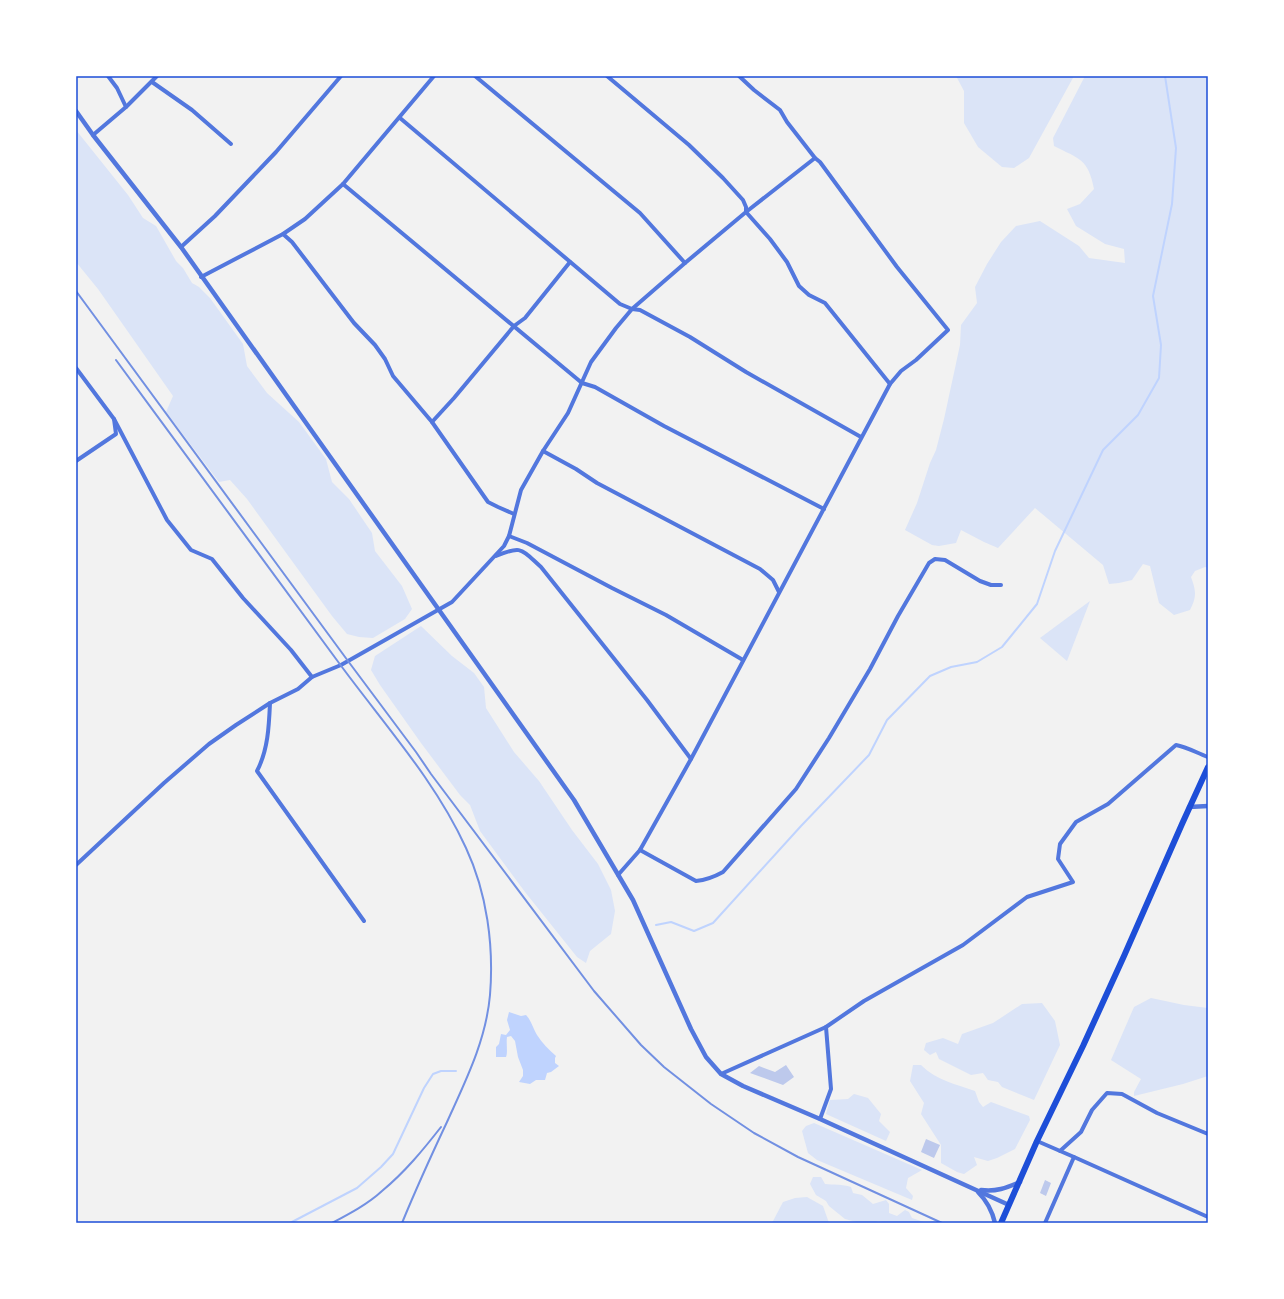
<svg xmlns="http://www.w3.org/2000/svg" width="1284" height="1299" viewBox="0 0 1284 1299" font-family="'IBM Plex Sans',sans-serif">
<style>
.green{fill:#dbe4f7}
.water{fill:#bfd3fe}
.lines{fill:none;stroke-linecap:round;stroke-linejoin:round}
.stream{stroke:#bfd3fe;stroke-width:2}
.building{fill:#bdc9ec}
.minor{stroke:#5277de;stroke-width:4}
.tertiary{stroke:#5277de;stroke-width:4.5}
.trunk{stroke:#1d4ed8;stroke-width:6}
.rail{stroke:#7290e2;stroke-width:2}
.neatline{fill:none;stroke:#1d4ed8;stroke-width:1.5}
</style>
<rect width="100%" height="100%" fill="#f2f2f2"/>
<!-- green -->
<g class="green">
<path d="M956 76H1074L1029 158 1014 168 1002 167 978 147 964 123V91Z"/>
<path d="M1085 76H1208V568L1205 567 1195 571 1191 577C1196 591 1197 596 1190 610L1174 615 1159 603 1150 566 1143 564 1132 580 1119 583 1109 584 1103 565 1035 508 998 548 984 542 961 530 956 543 939 546 932 545 905 530 917 503 930 463 936 450 944 419 960 345 961 325 977 303 975 287 987 264 1001 242 1016 226 1040 221 1079 246 1089 258 1125 263 1124 249 1105 244 1076 226 1067 209 1080 204 1094 189C1088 158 1079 159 1054 146L1053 138Z"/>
<path d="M76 130 128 195 143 218 156 226 176 261 183 268 192 283 199 287 210 298 243 344 247 366 267 393 299 422 326 459 332 482 349 499 372 533 375 551 402 586 412 609 405 619 373 638 359 637 347 634 332 616 247 499 230 480 219 482 166 412 173 396 98 289 76 262Z"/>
<path d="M1090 601 1067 661 1040 638Z"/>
<path d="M421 626 452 656 474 673 484 687 486 708 514 752 539 781 572 830 598 864 611 890 615 911 611 934 590 951 586 963 577 957 525 892 480 831 470 805 460 795 421 743 380 685 371 670 375 656Z"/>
<path d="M1151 998 1184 1005 1208 1008V1076L1183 1084 1134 1096V1092L1141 1079 1111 1060 1134 1007Z"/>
<path d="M1042 1003 1055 1021 1060 1045 1034 1100 1002 1087 998 1082 988 1080 983 1073 971 1075 939 1059 936 1052 930 1055 924 1050 926 1043 943 1038 958 1044 962 1034 993 1023 1022 1004Z"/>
<path d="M913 1065H921C936 1080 955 1084 975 1091L979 1102 983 1107 991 1102 1029 1116 1030 1120 1015 1149 997 1158 988 1161 974 1157 977 1165 964 1174 957 1172 941 1163V1145L921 1114 924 1103 910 1081Z"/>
<path d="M854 1094 868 1098 881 1114 879 1121 890 1132 886 1141 826 1114 830 1100 848 1099Z"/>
<path d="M814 1123 922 1170 908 1178 906 1188 913 1196 912 1200 817 1160 808 1153 802 1131 806 1126Z"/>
<path d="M813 1177H821L825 1184C834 1185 842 1184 851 1187L853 1193 862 1195 873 1204 886 1200 889 1204V1213L897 1216 905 1210 909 1212 912 1218 927 1223 933 1221 937 1223H886L878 1221 875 1223H860L845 1219 829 1206 826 1201 816 1195 810 1184Z"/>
<path d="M807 1197 823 1206 829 1223H772L783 1202 795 1198Z"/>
</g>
<!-- water -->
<path class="water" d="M509 1012 521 1016 526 1015C531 1020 533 1028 537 1035 542 1043 549 1050 556 1056L555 1058V1063L559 1066 551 1072 547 1073 545 1080H536L530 1084 519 1082 523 1076V1070L518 1057 515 1041 511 1036 507 1037C506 1043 508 1053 506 1057H496V1047L499 1044 501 1034 506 1035 510 1030 507 1020Z"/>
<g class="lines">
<!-- stream -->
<g class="stream">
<path d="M656 925 671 922 694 931 713 923 801 826 869 755 887 720 930 676 951 667 977 662 1002 647 1037 604 1055 551 1103 450 1138 415 1159 378 1161 345 1153 296 1172 204 1176 148 1165 76"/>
<path d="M290 1223 357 1188 381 1167 393 1154 424 1088 433 1074 441 1071H456"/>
</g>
</g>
<!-- building -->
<g class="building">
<path d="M786 1065 794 1077 783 1085 750 1073 759 1066 775 1072Z"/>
<path d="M926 1139 940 1145 934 1158 921 1152Z"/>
<path d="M1045 1180 1051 1183 1046 1196 1040 1193Z"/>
</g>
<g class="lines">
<!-- minor -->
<g class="minor">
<path d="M108 76 117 88 126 107"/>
<path d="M475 76 640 213 685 263"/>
<path d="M607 76 689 145 723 178 743 200 746 207V212L770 239 787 262 799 286 809 295 825 303 890 384"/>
<path d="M152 82 192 110 231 144"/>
<path d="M400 118 620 304 632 309 640 310 690 337 746 372 861 437"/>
<path d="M93 135 126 107 157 76"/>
<path d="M343 184 582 383 595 387 664 426 824 509"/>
<path d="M283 234 292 242 354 323 375 345 385 359 393 376 432 422 488 502 498 507 514 514"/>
<path d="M181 247 215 216 276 152 341 76"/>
<path d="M201 277 283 234 305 219 343 184 434 76"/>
<path d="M76 368 114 419 116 434 76 461"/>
<path d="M114 419 167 520 191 550 212 559 243 598 291 650 312 677"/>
<path d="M432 422 454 398 514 326 525 318 570 262"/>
<path d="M543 451 576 469 597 483 760 569 773 580 779 592"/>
<path d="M509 536 527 543 612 588 666 615 743 660"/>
<path d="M496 556C522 545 521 549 541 567L647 700 691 759"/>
<path d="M270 703C269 726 268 750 257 771L364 921"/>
<path d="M640 850 696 881C706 880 714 877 723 872L796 789 829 738 870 669 898 616 929 563 935 559 945 560 980 581 991 585H1001"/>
<path d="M76 865 164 783 209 744 236 725 270 703 298 689 312 677 341 665 452 602 504 546 509 536 521 490 543 451 568 413 591 362 616 328 632 309 685 263 746 212 815 158"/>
<path d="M618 875 640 850 691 759 890 384 901 371 916 360 948 330 897 267 820 162 815 158 787 122 780 110 754 90 739 76"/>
<path d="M721 1074 826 1027 864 1001 963 945 1027 897 1073 882 1058 859 1060 844 1076 822 1108 804 1176 745C1187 747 1197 753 1208 757"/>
<path d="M820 1119 831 1089 826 1027"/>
<path d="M1037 1141 1074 1157 1045 1223"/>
<path d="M1060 1151 1081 1132 1092 1110 1107 1093 1122 1094 1157 1113 1208 1134"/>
<path d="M1074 1157 1208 1217"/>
</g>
<!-- tertiary -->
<g class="tertiary">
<path d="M76 111 93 135 181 247 574 800 633 900 691 1029 706 1057 721 1074 743 1086 820 1119 1009 1205"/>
<path d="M1189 807 1208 806"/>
<path d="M981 1190C996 1192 1006 1188 1020 1182"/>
<path d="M978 1192C987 1201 992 1210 995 1223"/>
</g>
<!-- trunk -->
<path class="trunk" d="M1001 1223 1037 1141 1083 1046 1124 956 1182 824 1208 767"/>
<!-- rail -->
<g class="rail">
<path d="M76 291 348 661 416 752 431 774 594 991 641 1045 664 1067 711 1104 754 1133 798 1157 942 1223"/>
<path d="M116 360C190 461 265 561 339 663 383 723 435 780 466 848 487 893 494 946 490 995 486 1041 465 1082 447 1122 431 1156 416 1189 402 1223"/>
<path d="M332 1223C349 1214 368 1204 382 1191 405 1172 423 1150 441 1127"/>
</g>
</g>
<!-- border -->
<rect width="1284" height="1299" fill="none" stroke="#ffffff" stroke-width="154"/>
<rect x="77" y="77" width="1130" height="1145" class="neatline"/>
</svg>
